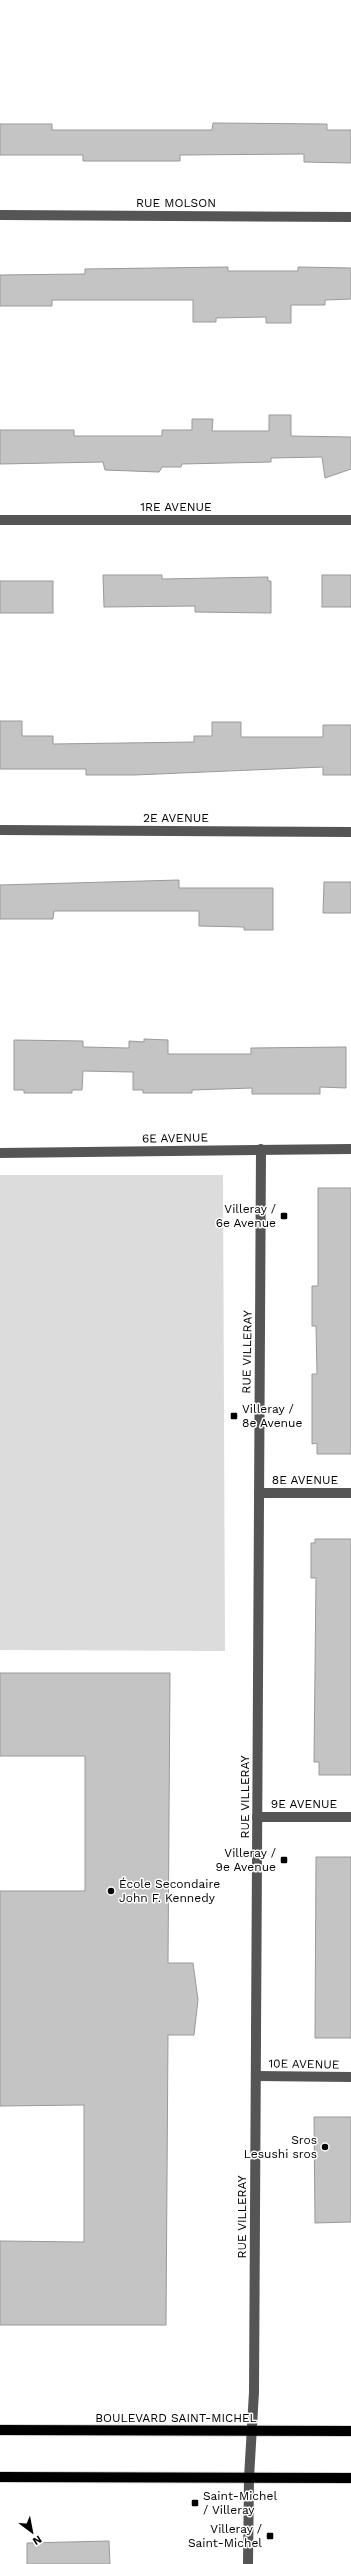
<svg xmlns="http://www.w3.org/2000/svg" width="351" height="2564" viewBox="0 0 351 2564" font-family="'Work Sans',sans-serif">
<style>
.green{fill:#dcdcdc}
.building{fill:#c4c4c4;stroke:#999}
.lines{fill:none;stroke-linecap:round;stroke-linejoin:round}
.major-casing{stroke:#dbdbdb;stroke-width:12}
.minor{stroke:#555;stroke-width:10}
.major{stroke:#000;stroke-width:10}
.poi-dot{fill:#000;stroke:#fff;stroke-width:1.5}
.labels{text-anchor:middle;dominant-baseline:central;stroke-width:3;stroke-linejoin:round;paint-order:stroke}
.street-label{font-size:12px;fill:#000;stroke:#fff}
.poi-label{font-size:12px;fill:#000;stroke:#fff;text-anchor:end}
</style>
<rect width="100%" height="100%" fill="#fff"/>
<!-- green -->
<path class="green" d="M0 1175H223L225 1651 0 1650Z"/>
<!-- building -->
<g class="building">
<path d="M213 123 327 124V130H351V163L304 162V154L180 155V161H83V155H0V124H52V130H212Z"/>
<path d="M228 267V271H298V267L351 268V299L325 300V305H291V323H266V317L216 318V322H193V300H52V306H0V275L85 274V269Z"/>
<path d="M269 415H291V436L351 437V469L325 478 322 457 271 458V462L182 464 181 467H162L159 472 105 470 103 462 0 464V430H74V436H162V430H192V419H213L212 431H269Z"/>
<path d="M103 575H162V579L268 577V581H271V613L195 612V606L104 607Z"/>
<rect x="322" y="575" width="29" height="32"/>
<rect x="0" y="581" width="53" height="32"/>
<path d="M0 721H22V736H53V744L194 742V736H212V722H241V737H323V725H351V775H323V767L134 775H86V769H0Z"/>
<path d="M179 880V888H273V930H244V927L199 926V911H54L53 919H0V885Z"/>
<path d="M324 882H351V913H323Z"/>
<path d="M144 1039 168 1040V1054H251V1048L346 1047V1088L320 1087V1094H252V1088L192 1090V1093H143V1090H133V1072L83 1071 82 1090H72V1093H24V1090H14V1040L83 1041V1047L129 1048V1041L144 1042Z"/>
<path d="M318 1188H351V1454H317V1443L312 1444V1374H317L316 1326H312V1286H318Z"/>
<path d="M315 1539H351V1775H319V1762H314L316 1578H311V1543H315Z"/>
<path d="M0 1673H170L168 1963H193L198 2000 194 2035H168L166 2325H0V2241L84 2242V2105L0 2106V1891H85V1756H0Z"/>
<path d="M316 1857H351V2038H315Z"/>
<path d="M314 2117H351V2222L315 2223Z"/>
<path d="M109 2541 110 2564H27V2543Z"/>
</g>
<g class="lines">
<!-- major casing -->
<g class="major-casing">
<g id="major">
<path d="M0 2430 351 2431"/>
<path d="M0 2477 351 2478"/>
</g>
</g>
<!-- minor -->
<g class="minor">
<path d="M0 215 351 217"/>
<path d="M0 520H351"/>
<path d="M0 830 351 832"/>
<path d="M0 1153 351 1149"/>
<path d="M259 1493H351"/>
<path d="M257 1817H351"/>
<path d="M256 2076 351 2077"/>
<path d="M248 2564 249 2478 254 2392 261 1149"/>
</g>
<!-- major -->
<use href="#major" class="major"/>
</g>
<!-- markers -->
<g class="poi-dot">
<rect x="280" y="1212" width="8" height="8" rx="2"/>
<rect x="230" y="1412" width="8" height="8" rx="2"/>
<rect x="280" y="1856" width="8" height="8" rx="2"/>
<circle cx="111" cy="1891" r="4"/>
<circle cx="325" cy="2147" r="4"/>
<rect x="191" y="2499" width="8" height="8" rx="2"/>
<rect x="266" y="2532" width="8" height="8" rx="2"/>
</g>
<g class="labels">
<!-- street labels -->
<g class="street-label">
<text x="176" y="203">RUE MOLSON</text>
<text x="176" y="507">1RE AVENUE</text>
<text x="176" y="818">2E AVENUE</text>
<text transform="translate(175 1138) rotate(-1)">6E AVENUE</text>
<text transform="translate(247 1352) rotate(-89)">RUE VILLERAY</text>
<text x="305" y="1480">8E AVENUE</text>
<text transform="translate(245 1797) rotate(-90)">RUE VILLERAY</text>
<text x="304" y="1804">9E AVENUE</text>
<text transform="translate(304 2064) rotate(1)">10E AVENUE</text>
<text transform="translate(242 2217) rotate(-90)">RUE VILLERAY</text>
<text x="176" y="2418">BOULEVARD SAINT-MICHEL</text>
</g>
<!-- poi labels -->
<g class="poi-label">
<text x="276" y="1209">Villeray /<tspan x="276" dy="14">6e Avenue</tspan></text>
<text x="242" y="1409" text-anchor="start">Villeray /<tspan x="242" dy="14">8e Avenue</tspan></text>
<text x="276" y="1853">Villeray /<tspan x="276" dy="14">9e Avenue</tspan></text>
<text x="119" y="1884" text-anchor="start">École Secondaire<tspan x="119" dy="14">John F. Kennedy</tspan></text>
<text x="317" y="2140">Sros<tspan x="317" dy="14">Lesushi sros</tspan></text>
<text x="203" y="2496" text-anchor="start">Saint-Michel<tspan x="203" dy="14">/ Villeray</tspan></text>
<text x="262" y="2529">Villeray /<tspan x="262" dy="14">Saint-Michel</tspan></text>
</g>
</g>
<!-- north arrow -->
<g transform="translate(32 2532) rotate(148)" stroke="#ffffff" stroke-width="3" paint-order="stroke">
<path d="M0-3L7 15L0 10L-7 15Z" fill="#000000"/>
<text y="-6" font-size="11" font-weight="bold" text-anchor="middle" fill="#000000">N</text>
</g>
</svg>
